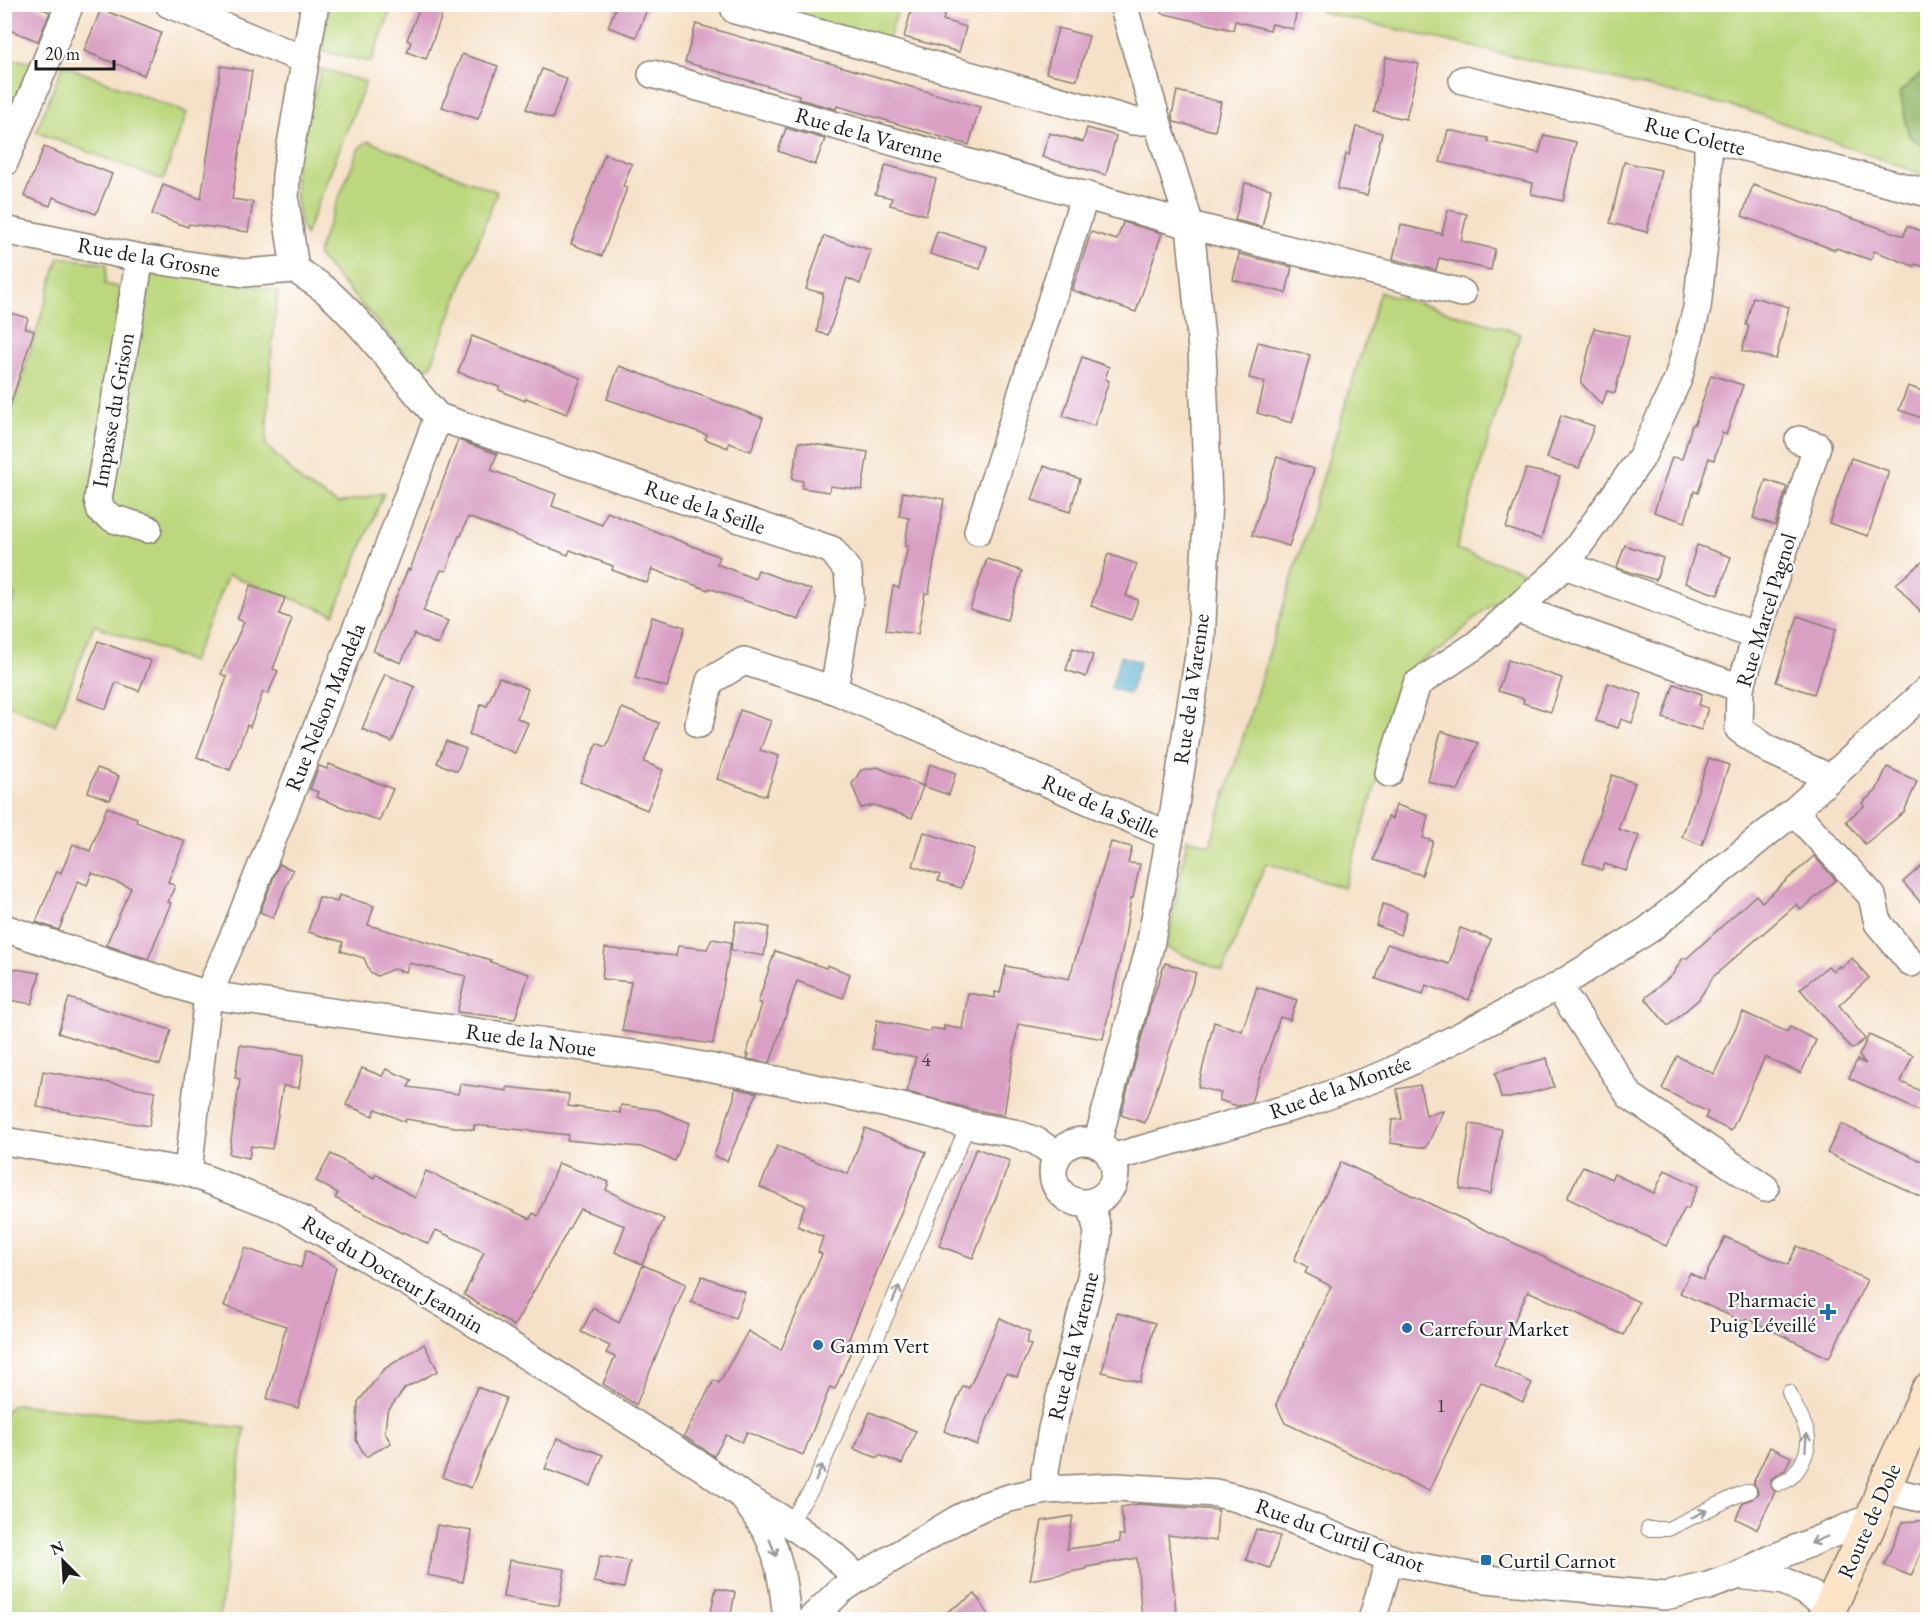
<svg xmlns="http://www.w3.org/2000/svg" width="1932" height="1624" viewBox="0 0 1932 1624" font-family="'EB Garamond',serif">
<style>
.green{fill:#bcd77d;stroke:#6c7a4c;stroke-width:1.5}
.forest{fill:#95b86c;stroke:#586a44;stroke-width:1.5}
.water{fill:#4aa9c9;stroke:#336272;stroke-width:1.5}
.building{fill:#d9a0c4}
.lines{fill:none;stroke-linecap:round;stroke-linejoin:round}
.service-casing{stroke:#887e72;stroke-width:16}
.minor-casing{stroke:#887e72;stroke-width:30}
.secondary-casing{stroke:#887e72;stroke-width:36}
.service{stroke:#fff;stroke-width:14}
.minor{stroke:#fff;stroke-width:27}
.secondary{stroke:#fee4c6;stroke-width:33}
.oneway{stroke:#999}
.poi-dot{fill:#1f6fb2;stroke:#fff;stroke-width:2}
.labels{text-anchor:middle;dominant-baseline:central;stroke-width:4.5;stroke-linejoin:round;paint-order:stroke}
.number-label{font-size:20px;fill:#4b3d46}
.street-label{font-size:22px;fill:#1c1c1c;stroke:#fff}
.poi-label{font-size:22px;fill:#1c1c1c;stroke:#fff;text-anchor:start}
</style>
<rect width="100%" height="100%" fill="#fff"/>
<filter id="ink" filterUnits="userSpaceOnUse"><feTurbulence type="fractalNoise" baseFrequency=".0167" numOctaves="2"/><feDisplacementMap in="SourceGraphic" scale="12" xChannelSelector="R" yChannelSelector="G"/><feConvolveMatrix kernelMatrix="1 2 1 2 8 2 1 2 1" color-interpolation-filters="sRGB"/></filter>
<filter id="wash" filterUnits="userSpaceOnUse"><feTurbulence type="fractalNoise" baseFrequency=".008" numOctaves="4" result="noise"/><feDisplacementMap in="SourceGraphic" scale="24" xChannelSelector="R" yChannelSelector="G"/><feGaussianBlur stdDeviation="1.35" result="paint"/><feColorMatrix in="noise" values="0 0 0 0 0 0 0 0 0 0 0 0 0 0 0 0 0 1.4 0 .05"/><feComposite in="paint" operator="in"/></filter>
<g filter="url(#wash)">
<rect width="100%" height="100%" fill="#f5e1c7"/>
<!-- green -->
<g class="green">
<path d="M1323 4 1927 5V68L1900 92 1909 136 1927 148V176L1747 110 1321 12Z"/>
<path d="M329 5H393L371 62 320 51Z"/>
<path d="M750 5H900L888 39Z"/>
<path d="M5 58 36 63 5 141Z"/>
<path d="M63 65 187 113 163 180 36 132Z"/>
<path d="M322 69 366 82 305 236C294 211 293 176 298 149 303 123 314 96 322 69Z"/>
<path d="M368 141 497 192 431 366 421 371 318 256 320 245 359 148Z"/>
<path d="M59 257 107 264 105 284 121 288 91 497 114 509 108 496 152 269 261 287 278 292 272 345 266 445 303 483 338 504 384 493 334 614 228 575 192 662 94 625 55 725 5 703 4 624 15 596 5 591V434Z"/>
<path d="M1380 292 1520 333 1456 549 1534 575 1482 612 1444 647 1413 665 1344 888 1266 863 1223 971 1167 948 1187 839 1210 845Z"/>
<path d="M15 1404 245 1428 219 1619H5L4 1412Z"/>
</g>
<!-- forest -->
<path class="forest" d="M1927 68V148L1909 136 1900 92Z"/>
<!-- water -->
<path class="water" d="M1121 656 1140 662 1129 694 1111 688Z"/>
<g id="blocks">
<!-- building -->
<g class="building">
<path d="M4 4H30L50 12 38 41 4 28Z"/>
<path d="M426 4H446L426 59 407 52 411 42 407 40 420 7 425 8Z"/>
<path d="M617 4H649L636 37 608 27Z"/>
<path d="M913 4H948L943 20 966 27 959 52 904 37Z"/>
<path d="M1162 4H1298L1293 29 1272 24 1270 30 1235 21 1233 30 1161 13Z"/>
<path d="M101 9 161 33 144 75 84 51Z"/>
<path d="M696 24 980 107 969 145 837 106 836 109 798 99 799 95 685 62Z"/>
<path d="M1058 28 1089 36 1077 80 1046 73Z"/>
<path d="M462 54 498 66 478 119 442 107Z"/>
<path d="M1386 57 1419 64 1406 119 1374 112Z"/>
<path d="M221 66 252 71 232 199 253 202 248 232 189 224 188 227 152 214 163 185 201 199Z"/>
<path d="M542 69 567 79 552 119 526 109Z"/>
<path d="M1177 91 1221 102 1215 131 1174 122 1172 115Z"/>
<path d="M1356 127 1382 133 1367 195 1337 189 1346 154 1349 155Z"/>
<path d="M786 128 825 139 815 165 778 151Z"/>
<path d="M1087 128 1116 136 1106 175 1042 157 1049 133 1083 142Z"/>
<path d="M1448 130 1488 138V142L1539 153 1544 135 1576 142 1563 201 1531 194 1533 183 1440 162Z"/>
<path d="M44 147 112 174 96 214 53 197 50 206 24 196Z"/>
<path d="M605 154 632 164 623 186 627 188 602 256 571 244Z"/>
<path d="M1624 162 1661 170 1647 232 1610 223Z"/>
<path d="M886 165 936 179 926 215 890 205 892 198 875 194Z"/>
<path d="M1245 183 1271 189 1262 227 1235 220Z"/>
<path d="M1753 185 1904 236 1907 226 1928 233V268L1915 264 1914 266 1874 251 1871 260 1836 248 1835 250 1742 216Z"/>
<path d="M1448 210 1467 214 1461 241 1495 249 1491 270 1439 258 1436 270 1393 259 1401 225 1442 234Z"/>
<path d="M1123 222 1162 233 1136 312 1072 290 1091 232 1117 240Z"/>
<path d="M937 231 987 247 980 269 930 254Z"/>
<path d="M824 236 871 250 860 284 847 278 828 335 817 332 823 293 806 289Z"/>
<path d="M1239 254 1292 267 1286 293 1233 280Z"/>
<path d="M1753 297 1789 307 1776 359 1742 351 1749 326 1746 325Z"/>
<path d="M4 311 28 318 25 328 34 331 9 409 4 408Z"/>
<path d="M1594 328 1629 336 1615 393 1607 391 1602 405 1581 383Z"/>
<path d="M472 336 581 378 567 414 526 398 525 401 499 390V387L458 372Z"/>
<path d="M1258 342 1310 355 1292 423 1257 413 1265 382 1249 378Z"/>
<path d="M1082 357 1109 367 1105 379 1109 381 1094 426 1063 416Z"/>
<path d="M619 366 763 418 751 451 729 443 728 448 705 439 707 435 607 399Z"/>
<path d="M1711 375 1743 385 1726 435 1722 433 1714 460 1709 458 1698 493 1694 491 1685 522 1654 512 1672 457 1682 459 1692 425 1695 424Z"/>
<path d="M1908 386 1928 393V403L1922 418 1899 410Z"/>
<path d="M1561 415 1594 426 1579 468 1547 458Z"/>
<path d="M458 440 497 454 491 470 556 494 552 506 602 525 607 512 720 557 717 564 755 579 758 570 811 590 799 620 709 588 708 590 652 569 647 583 612 570 613 566 570 550 568 555 468 517 461 536H459L446 571 441 570 423 611 448 621 438 645 414 634 401 663 373 651 408 569 410 570Z"/>
<path d="M799 442 868 452 862 490 830 486 829 492 802 488 803 481 792 479Z"/>
<path d="M1277 457 1314 469 1289 546 1252 535Z"/>
<path d="M1851 458 1889 471 1868 536 1829 523Z"/>
<path d="M1044 466 1080 479 1070 512 1032 500Z"/>
<path d="M1526 469 1560 476 1541 539 1506 528Z"/>
<path d="M1766 480 1787 487 1775 525 1753 518Z"/>
<path d="M903 492 944 499 929 593H925L918 634 886 630 893 586 899 588 908 546H905L909 518 899 516Z"/>
<path d="M1625 545 1663 558 1656 580 1617 568Z"/>
<path d="M1697 545 1731 557 1718 595 1685 583Z"/>
<path d="M1108 554 1137 564 1126 596 1138 600 1131 620 1091 606Z"/>
<path d="M1928 557V621L1896 584Z"/>
<path d="M987 559 1022 571 1007 620 970 609Z"/>
<path d="M251 585 285 598 279 614 292 619 273 669 278 671 268 694 263 692 250 727 247 725 230 770 197 757 227 677 221 674 244 622 237 619Z"/>
<path d="M1798 616 1836 629 1814 694 1776 682Z"/>
<path d="M652 617 685 627 667 687 635 678Z"/>
<path d="M98 641 151 661 139 691 116 682 106 709 76 698Z"/>
<path d="M1073 648 1093 655 1086 677 1066 670Z"/>
<path d="M1508 660 1562 678 1551 712 1523 703 1524 699 1498 691Z"/>
<path d="M385 674 415 687 392 742 362 729Z"/>
<path d="M499 677 528 689 517 718 528 723 515 753 469 734 481 704 487 706Z"/>
<path d="M1608 683 1642 694 1632 723 1621 719 1618 728 1596 721Z"/>
<path d="M1674 684 1702 694 1699 705 1708 708 1701 730 1663 718Z"/>
<path d="M622 708 659 723 644 762 663 770 647 810 580 782 597 743 606 747Z"/>
<path d="M740 710 771 721 760 750 779 756 766 796 717 779Z"/>
<path d="M1441 731 1478 743 1458 791 1428 781Z"/>
<path d="M446 741 466 749 457 771 437 763Z"/>
<path d="M1709 758 1729 765 1702 845 1682 837Z"/>
<path d="M329 764 393 789 379 821 316 797 318 792 310 789 319 766 327 769Z"/>
<path d="M930 764 956 773 949 795 923 786Z"/>
<path d="M877 767 923 786 912 818 874 805 861 808 852 784 861 770Z"/>
<path d="M1887 767 1917 781 1904 812 1865 844 1846 821 1864 806 1862 803 1876 791Z"/>
<path d="M97 768 119 776 110 800 88 792Z"/>
<path d="M1612 775 1635 783 1618 829 1639 836 1626 871 1605 864 1602 870 1583 863Z"/>
<path d="M1396 805 1428 815 1423 838 1433 841 1422 875 1374 860 1388 817 1392 819Z"/>
<path d="M107 807 137 818 136 822 185 841 168 882 175 886 168 902 171 903 148 959 106 945 131 888 92 873 87 885 78 881 59 930 36 922 57 871 61 873 73 844 90 851Z"/>
<path d="M924 832 974 849 961 888 938 881 940 875 913 866Z"/>
<path d="M1111 842 1132 847 1128 863 1140 864 1133 898H1131L1124 942 1103 1039 1018 1024 1004 1115 971 1109 907 1092 916 1057 872 1049 877 1020 930 1032 932 1028 944 1030V1026L962 1029 968 993 995 998V992L1000 993 1006 966 1069 979Z"/>
<path d="M1814 856 1836 880 1801 910 1797 904 1723 968 1713 977 1699 999 1668 1026 1645 998 1673 974 1683 958H1687L1756 895 1762 902Z"/>
<path d="M1928 860V911L1903 882Z"/>
<path d="M279 864 293 870 273 918 260 912Z"/>
<path d="M339 895 374 906 368 925 491 960 490 962 529 974 515 1019 457 1012 466 976 409 963 406 972 393 969 377 976 370 972 364 958 341 951 343 942 308 932 319 897 337 902Z"/>
<path d="M1383 904 1407 912 1400 935 1376 925Z"/>
<path d="M736 921 769 927 764 956 731 950Z"/>
<path d="M1460 928 1491 939 1469 1000 1426 985 1423 994 1376 979 1387 944 1449 964Z"/>
<path d="M712 939 731 942 713 1044 622 1031 631 982 602 979 605 948 676 956 678 946 707 949Z"/>
<path d="M775 951 826 968 827 965 850 974 843 998 797 981 770 1063 747 1059 749 1055H746L762 1004 758 1002Z"/>
<path d="M1852 958 1869 978 1839 1005 1865 1039 1852 1049 1800 989 1828 966 1833 971 1839 966 1840 968Z"/>
<path d="M1165 963 1196 973 1145 1123 1121 1115 1150 1006Z"/>
<path d="M4 967 40 973 32 1004 4 999Z"/>
<path d="M1257 987 1297 1000 1290 1020 1280 1017 1251 1102 1237 1106 1219 1100 1221 1093 1198 1087 1214 1022 1242 1031Z"/>
<path d="M69 998 171 1030 160 1065 58 1033Z"/>
<path d="M1743 1012 1787 1032 1790 1027 1816 1040 1801 1073 1765 1057 1731 1131 1705 1118 1708 1112 1662 1089 1677 1056 1714 1074Z"/>
<path d="M1869 1035 1913 1055 1901 1082 1927 1094 1919 1111 1849 1078 1857 1060 1866 1064 1859 1056Z"/>
<path d="M240 1045 304 1055 299 1088 283 1086 272 1149 251 1146 249 1158 229 1154 240 1079 235 1078Z"/>
<path d="M1547 1058 1554 1087 1510 1098H1501L1495 1073Z"/>
<path d="M362 1068 382 1076 386 1069 412 1080 408 1087 458 1094 460 1084 507 1091V1087L569 1094 568 1106 620 1113 621 1105 658 1110 690 1123 675 1161 641 1147 567 1140 569 1135 474 1125V1130L406 1119 405 1122 376 1109 373 1116 346 1105Z"/>
<path d="M43 1071 155 1091 149 1126 37 1107Z"/>
<path d="M1420 1085 1426 1115 1443 1111 1426 1148 1390 1143 1392 1120 1402 1119 1397 1089Z"/>
<path d="M735 1088 757 1093 727 1161 714 1156 734 1098Z"/>
<path d="M1470 1124 1502 1129 1491 1194 1460 1189Z"/>
<path d="M1841 1124 1928 1164V1200L1827 1153Z"/>
<path d="M865 1128 926 1152 848 1341 854 1344 835 1389 830 1387 803 1455 747 1432 742 1442 726 1435 714 1456 684 1436 714 1380 719 1383 748 1331 781 1350 822 1254 818 1252 823 1237 797 1226 805 1205 760 1187 777 1146 848 1174Z"/>
<path d="M976 1148 1010 1161 973 1258 939 1246Z"/>
<path d="M331 1154 374 1178 376 1174 415 1198 426 1171 530 1219 533 1213 538 1216 558 1163 609 1182 606 1190 664 1219 642 1264 615 1252 625 1226 580 1209 514 1326 464 1295 484 1252 436 1230 429 1244 403 1232 402 1233 335 1198 338 1193 316 1181Z"/>
<path d="M1341 1162 1639 1302 1624 1335 1528 1291 1494 1365 1532 1383 1523 1402 1480 1381 1429 1491 1285 1423 1276 1404 1331 1286 1305 1273 1308 1267 1294 1260Z"/>
<path d="M1583 1166 1611 1179 1614 1174 1654 1193 1665 1170 1698 1186 1688 1209 1685 1208 1666 1246 1567 1198Z"/>
<path d="M1725 1237 1788 1265 1797 1246 1867 1280 1829 1358 1746 1318 1744 1322 1680 1293 1690 1273 1703 1280Z"/>
<path d="M245 1248 301 1268 306 1250 336 1267 298 1408 267 1399 286 1326 224 1306Z"/>
<path d="M643 1265 686 1284 636 1405 603 1384 615 1357 606 1353 610 1346 581 1332 593 1308 619 1323Z"/>
<path d="M702 1276 745 1292 735 1318 691 1302Z"/>
<path d="M1117 1313 1155 1323 1140 1382 1102 1372Z"/>
<path d="M1000 1318 1030 1332 1026 1343 1031 1345 1017 1377 1006 1373 977 1445 944 1431 963 1386 969 1388Z"/>
<path d="M424 1344 438 1371 405 1388 387 1412 385 1433 391 1443 366 1457 356 1440 358 1402 384 1369Z"/>
<path d="M477 1387 506 1398 471 1488 442 1477Z"/>
<path d="M870 1412 916 1431 902 1464 879 1455 878 1458 854 1449Z"/>
<path d="M557 1438 603 1455 591 1486 545 1469Z"/>
<path d="M1770 1447 1791 1457 1785 1470 1771 1479V1487L1775 1492 1757 1529 1736 1519 1743 1502 1752 1499 1758 1493 1757 1488 1753 1483Z"/>
<path d="M1139 1504 1218 1510 1216 1541 1168 1535 1177 1620H1142L1137 1558 1087 1567V1569L1030 1580 1042 1521 1073 1516 1067 1549 1120 1542 1119 1535H1124L1121 1507Z"/>
<path d="M1928 1520V1537L1911 1576 1884 1565 1903 1522Z"/>
<path d="M437 1525 472 1531 463 1582 427 1575Z"/>
<path d="M1256 1529 1280 1536 1270 1568 1246 1560Z"/>
<path d="M600 1556 630 1561 624 1588 594 1582Z"/>
<path d="M509 1560 565 1569 559 1606 503 1597Z"/>
<path d="M716 1588 735 1592 730 1620H709Z"/>
<path d="M975 1594 992 1620H934Z"/>
</g>
</g>
</g>
<g filter="url(#ink)">
<use href="#blocks" fill-opacity="0" stroke="#887e72" stroke-width="1.5"/>
<g class="lines">
<!-- service casing -->
<g class="service-casing">
<g id="service">
<path d="M1779 1484C1797 1479 1812 1451 1807 1432 1803 1419 1794 1405 1789 1392"/>
<path d="M789 1523 812 1489 968 1125"/>
<path d="M1648 1529H1668L1740 1494 1749 1491"/>
</g>
</g>
<!-- minor casing -->
<g class="minor-casing">
<g id="minor">
<path d="M169 4 305 60"/>
<path d="M735 10 1133 121H1157"/>
<path d="M652 74 1190 225 1462 293"/>
<path d="M1463 80 1708 138 1928 193"/>
<path d="M4 163 70 4"/>
<path d="M4 230 140 258 244 273 295 269"/>
<path d="M140 258 98 499 101 511 114 519 148 529"/>
<path d="M295 269C306 277 319 284 329 293 370 330 401 377 438 417L832 550 848 571 850 596 834 690"/>
<path d="M295 269 285 201 286 174 315 4"/>
<path d="M1799 440 1817 446 1740 688 1739 729 1769 750 1830 778"/>
<path d="M978 531 1085 195"/>
<path d="M1565 565 1756 636"/>
<path d="M1518 609 1740 688"/>
<path d="M699 724 710 681 744 661 834 690 1170 836"/>
<path d="M1389 773 1417 684 1476 645 1565 565 1641 458 1678 379 1697 308 1708 206V138"/>
<path d="M1794 811 1872 896 1878 923 1911 963"/>
<path d="M4 928 208 995 661 1058 791 1083 929 1113 968 1125 1014 1133 1036 1141 1057 1155"/>
<path d="M1558 986 1630 1096 1765 1188"/>
<circle cx="1084" cy="1172" r="31"/>
<path d="M4 1141 188 1172 283 1209 451 1308 701 1466 744 1497 789 1523 832 1554 848 1569 856 1580"/>
<path d="M1097 1144 1150 946 1170 836 1201 643 1208 498 1202 350 1190 225 1157 121 1123 4"/>
<path d="M1111 1158 1307 1103 1386 1074 1558 986 1648 930 1794 811 1928 689"/>
<path d="M188 1172 208 995 235 933 379 572 438 417"/>
<path d="M1883 1489 1928 1500"/>
<path d="M1045 1490V1471L1052 1429 1091 1277 1098 1233 1091 1203"/>
<path d="M746 1501C754 1513 763 1524 769 1537 781 1563 784 1591 787 1620"/>
<path d="M1739 1575 1784 1581 1831 1605"/>
<path d="M810 1620 840 1591 856 1580 956 1520 984 1506 1009 1498 1045 1490 1116 1487 1216 1493 1240 1499 1405 1564 1486 1579 1665 1596 1708 1586 1739 1575 1771 1559 1873 1517"/>
<path d="M1372 1620 1390 1558"/>
</g>
</g>
<!-- secondary casing -->
<g class="secondary-casing">
<path id="secondary" d="M1824 1620 1873 1517 1883 1489 1928 1390"/>
</g>
<!-- service -->
<use href="#service" class="service"/>
<!-- minor -->
<use href="#minor" class="minor"/>
<!-- secondary -->
<use href="#secondary" class="secondary"/>
</g>
<!-- one-way arrows -->
<defs><path id="oneway-shaft" d="M-6 0H5M1.5-3L5.5 0L1.5 3" fill="none" stroke-width="1.6" stroke-linecap="round" stroke-linejoin="round" transform="scale(1.5)"/></defs>
<g class="oneway">
<use href="#oneway-shaft" transform="translate(896 1294) rotate(-67)"/>
<use href="#oneway-shaft" transform="translate(1806 1442) rotate(-86)"/>
<use href="#oneway-shaft" transform="translate(819 1473) rotate(-67)"/>
<use href="#oneway-shaft" transform="translate(1699 1514) rotate(-26)"/>
<use href="#oneway-shaft" transform="translate(1819 1540) rotate(157)"/>
<use href="#oneway-shaft" transform="translate(773 1548) rotate(68)"/>
</g>
</g>
<!-- markers -->
<g class="poi-dot">
<path d="M1825 1303h6v6h6v6h-6v6h-6v-6h-6v-6h6z"/>
<circle cx="1407" cy="1328" r="6"/>
<circle cx="818" cy="1345" r="6"/>
<rect x="1480" y="1554" width="12" height="12" rx="3"/>
</g>
<g class="labels">
<!-- number labels -->
<g class="number-label">
<text x="926" y="1059">4</text>
<text x="1441" y="1405">1</text>
</g>
<!-- street labels -->
<g class="street-label">
<text transform="translate(869 135) rotate(16)">Rue de la Varenne</text>
<text transform="translate(1695 136) rotate(14)">Rue Colette</text>
<text transform="translate(149 257) rotate(10)">Rue de la Grosne</text>
<text transform="translate(113 410) rotate(-80)">Impasse du Grison</text>
<text transform="translate(705 507) rotate(19)">Rue de la Seille</text>
<text transform="translate(1766 610) rotate(-73)">Rue Marcel Pagnol</text>
<text transform="translate(1191 689) rotate(-82)">Rue de la Varenne</text>
<text transform="translate(325 707) rotate(-68)">Rue Nelson Mandela</text>
<text transform="translate(1101 806) rotate(24)">Rue de la Seille</text>
<text transform="translate(531 1040) rotate(8)">Rue de la Noue</text>
<text transform="translate(1340 1087) rotate(-20)">Rue de la Montée</text>
<text transform="translate(393 1274) rotate(31)">Rue du Docteur Jeannin</text>
<text transform="translate(1073 1346) rotate(-76)">Rue de la Varenne</text>
<text transform="translate(1869 1521) rotate(-66)">Route de Dole</text>
<text transform="translate(1340 1535) rotate(20)">Rue du Curtil Canot</text>
</g>
<!-- poi labels -->
<g class="poi-label">
<text x="1816" y="1299" text-anchor="end">Pharmacie<tspan x="1816" dy="25">Puig Léveillé</tspan></text>
<text x="1419" y="1328">Carrefour Market</text>
<text x="830" y="1345">Gamm Vert</text>
<text x="1498" y="1560">Curtil Carnot</text>
</g>
</g>
<!-- margin -->
<rect width="1932" height="1624" fill="none" stroke="#fff" stroke-width="24"/>
<!-- north arrow -->
<g transform="translate(63 1561) rotate(336)" stroke="#ffffff" stroke-width="4.5" paint-order="stroke">
<path d="M0-4.5L10 22L0 15L-10 22Z" fill="#1c1c1c"/>
<text y="-9" font-size="16" font-weight="bold" text-anchor="middle" fill="#1c1c1c">N</text>
</g>
<!-- scale -->
<path d="M36 60v9h78v-9" fill="none" stroke="#1c1c1c" stroke-width="3"/>
<text x="45" y="60" font-size="18" fill="#1c1c1c" stroke="#ffffff" stroke-width="4.5" paint-order="stroke">20 m</text>
</svg>
